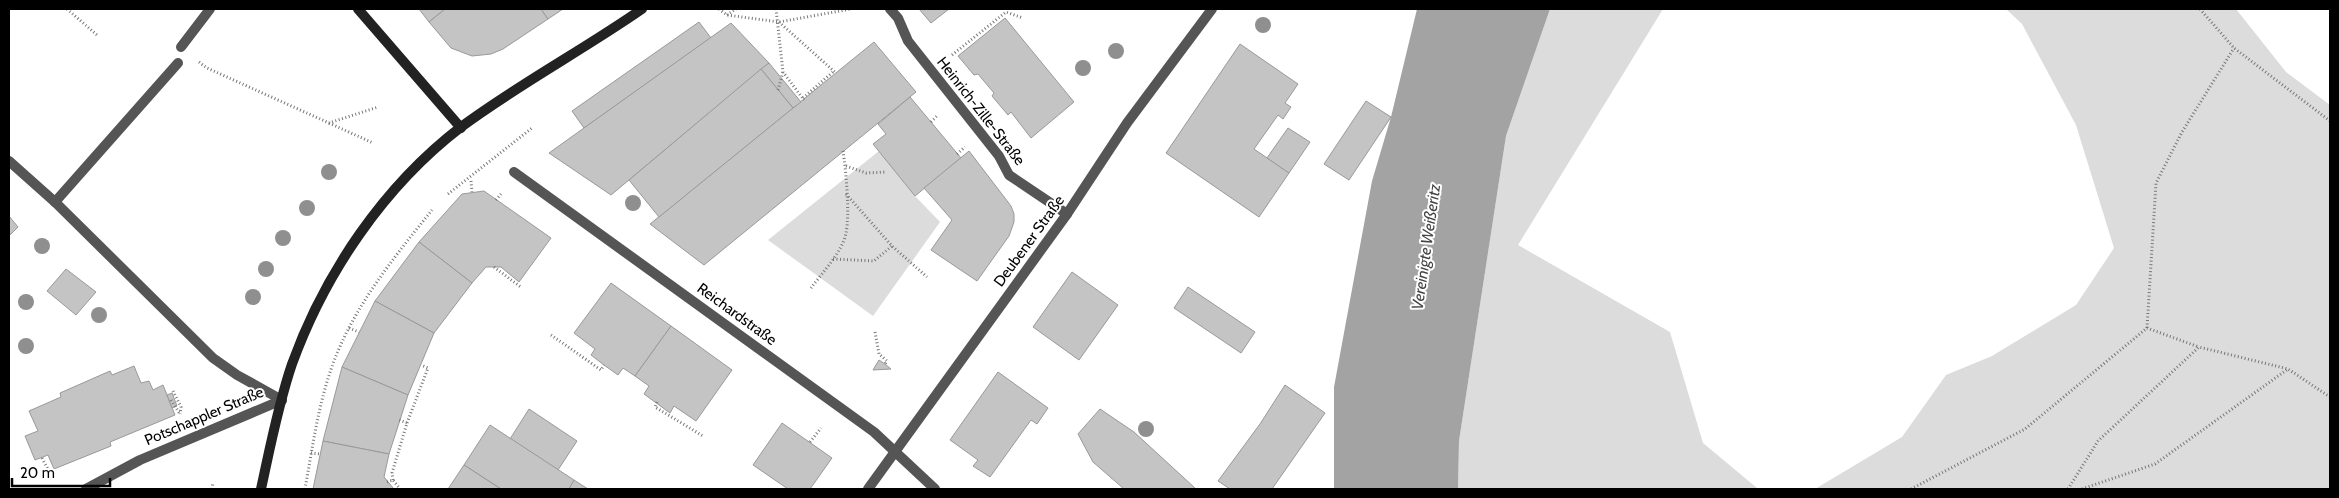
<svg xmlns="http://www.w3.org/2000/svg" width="2339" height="498" viewBox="0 0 2339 498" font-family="Cabin,sans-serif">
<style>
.green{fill:#dcdcdc}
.water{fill:#a3a3a3}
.building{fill:#c4c4c4;stroke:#999}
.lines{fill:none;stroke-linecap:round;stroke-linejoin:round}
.path{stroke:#777;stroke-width:3;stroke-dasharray:1 2.5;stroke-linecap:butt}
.lane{stroke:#555;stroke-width:10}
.street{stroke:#555;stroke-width:10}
.secondary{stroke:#222;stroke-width:10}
.tree{fill:#8f8f8f}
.labels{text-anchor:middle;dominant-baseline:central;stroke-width:4;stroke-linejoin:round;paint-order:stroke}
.street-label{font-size:15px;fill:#000;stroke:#fff}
.water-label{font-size:16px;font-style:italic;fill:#444;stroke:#fff}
</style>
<rect width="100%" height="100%" fill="#fff"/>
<!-- green -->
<g class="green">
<path d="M1550 9H1663L1518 245 1670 332 1703 443 1757 488 1815 489 1902 437 1946 375 1992 356 2076 305 2114 248 2076 125 2022 24 2006 9H2236L2286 72 2330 105V489H1458L1459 441 1506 136Z"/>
<path d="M879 151 915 196 940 222 873 316 768 240Z"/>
</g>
<!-- water -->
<path class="water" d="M1417 9H1550L1506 136 1459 441 1458 489H1334V387L1372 181 1391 117Z"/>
<!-- building -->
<g class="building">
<path d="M419 9H445L429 22Z"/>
<path d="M445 9H541L548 19 503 49 491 54 472 56 451 48 429 22Z"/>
<path d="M541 9H563L548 19Z"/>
<path d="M919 9H949L931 23Z"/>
<path d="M1005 18 1074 102 1031 138 1011 112 1008 115 992 96 994 93 978 74 974 75 958 56Z"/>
<path d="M699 22 711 38 584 128 572 111Z"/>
<path d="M731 23 769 63 611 195 549 153Z"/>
<path d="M874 42 916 92 704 265 650 224Z"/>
<path d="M1240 44 1298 84 1285 103 1291 107 1283 119 1278 115 1254 149 1289 173 1259 217 1166 153Z"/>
<path d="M769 63 801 102 793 108 761 69Z"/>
<path d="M761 69 793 108 659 217 629 180Z"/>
<path d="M910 97 961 158 915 196 873 144 886 134 878 124Z"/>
<path d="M1366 101 1391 117 1349 180 1324 164Z"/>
<path d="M1288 128 1310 142 1289 173 1267 158Z"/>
<path d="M969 151 1011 206 1014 214V222L1009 236 977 281 931 250 952 220 924 188Z"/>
<path d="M484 191 551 238 519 282 501 267H486L472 283 419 242 462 194Z"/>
<path d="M9 216 18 227 9 236Z"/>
<path d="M419 242 472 283 434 333 375 301Z"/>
<path d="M66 269 96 292 76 315 47 291Z"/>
<path d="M1072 272 1118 305 1079 360 1033 327Z"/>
<path d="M611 283 671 326 635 376 623 368 618 375 604 365 591 355 595 349 574 333Z"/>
<path d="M1188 287 1255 332 1241 353 1174 308Z"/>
<path d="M375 301 434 333 408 395 342 367Z"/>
<path d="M671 326 732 370 696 421 674 406 670 413 644 394 649 386 635 376Z"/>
<path d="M879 360 885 364 891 369 873 370Z"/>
<path d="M134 366 141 383 149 381 153 390 163 385 175 415 110 442 111 446 54 469 48 455 35 460 25 436 38 431 29 411 61 397 60 393 110 371 112 375Z"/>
<path d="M342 367 408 395 389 454 323 441Z"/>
<path d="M998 372 1048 408 1037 424 1031 420 990 477 973 466 978 460 950 440Z"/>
<path d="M1285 385 1325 413 1272 489H1230L1218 481 1260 424Z"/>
<path d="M172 393 177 406 172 408 167 395Z"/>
<path d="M529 409 577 441 558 470 510 439Z"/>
<path d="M1100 409 1134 432 1196 489H1124L1093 462 1078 434Z"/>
<path d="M782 423 832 458 810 489H788L753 465Z"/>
<path d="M490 425 574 480 569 489H501L464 465Z"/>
<path d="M323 441 389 454 384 477 394 489H313Z"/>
<path d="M464 465 501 489H448Z"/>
<path d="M574 480 588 489H569Z"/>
</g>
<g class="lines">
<!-- path -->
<g class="path">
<path d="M67 9 97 35"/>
<path d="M719 9 727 15 779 22 851 9"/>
<path d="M776 9 783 72 804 100"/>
<path d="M2200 9 2234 48 2330 121"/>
<path d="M727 15 736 9"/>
<path d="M779 22 836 73"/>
<path d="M952 55 1006 12 1023 18"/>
<path d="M199 62 207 68 329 123 378 107"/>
<path d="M778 90 783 72"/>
<path d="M803 98 834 71"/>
<path d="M931 122 938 115"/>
<path d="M329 123 373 143"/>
<path d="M957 154 965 147"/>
<path d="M846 166 866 173 886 172"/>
<path d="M471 181 472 192"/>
<path d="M448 194 532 128"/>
<path d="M846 194 892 246 927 277"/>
<path d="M496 200 501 194"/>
<path d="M833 259 874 261 892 246"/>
<path d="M494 267 522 288"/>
<path d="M811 288C822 273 843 251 846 233 850 216 846 169 843 151"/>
<path d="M349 328 359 332"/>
<path d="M2147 328 2156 183 2182 132 2234 48"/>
<path d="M875 332 879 354 887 361 885 364"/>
<path d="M551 335 601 370 604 365"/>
<path d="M173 391 181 407 180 414"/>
<path d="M171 400 180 414"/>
<path d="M657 402 655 407 703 436"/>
<path d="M407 423 428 368 421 365"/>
<path d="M810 442 821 428"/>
<path d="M311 453 320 454"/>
<path d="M42 458 52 477"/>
<path d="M393 480 392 473 407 423 399 420"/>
<path d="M387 482 393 480 400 489"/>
<path d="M212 489 213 482"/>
<path d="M305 489C313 445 319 398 336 356 358 301 396 255 432 210"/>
<path d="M1911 489 2025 429 2147 328 2199 347"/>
<path d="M2068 489 2098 441 2199 347 2288 369 2330 397"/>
<path d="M2082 489 2155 464 2288 369"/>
</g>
<!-- lane -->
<g class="lane">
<path d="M181 47 210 9"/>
<path d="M9 161 55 202 213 358 237 375 282 400"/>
<path d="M55 202 178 63"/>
</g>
<!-- street -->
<g class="street">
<path d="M890 9 898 18 908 41 999 156 1009 175 1067 214"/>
<path d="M514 172 874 432 935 489"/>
<path d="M86 489 140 460 282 400"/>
<path d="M868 489 1067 214 1127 123 1212 9"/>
</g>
<!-- secondary -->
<g class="secondary">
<path d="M358 9 461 128"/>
<path d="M261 489C270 448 278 405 292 364 325 273 384 186 461 127 519 84 583 50 642 9"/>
</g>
</g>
<!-- trees -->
<g class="tree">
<circle cx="1263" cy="25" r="8"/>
<circle cx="1116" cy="51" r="8"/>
<circle cx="1083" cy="68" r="8"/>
<circle cx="329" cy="172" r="8"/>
<circle cx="633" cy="203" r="8"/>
<circle cx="307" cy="208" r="8"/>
<circle cx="283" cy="238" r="8"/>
<circle cx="42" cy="246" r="8"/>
<circle cx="266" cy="269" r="8"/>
<circle cx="253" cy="297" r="8"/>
<circle cx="26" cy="302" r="8"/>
<circle cx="99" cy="315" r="8"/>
<circle cx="26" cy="346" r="8"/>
<circle cx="1146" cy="429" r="8"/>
</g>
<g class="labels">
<!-- street labels -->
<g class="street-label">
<text transform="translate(981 111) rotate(52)">Heinrich-Zille-Straße</text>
<text transform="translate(1029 241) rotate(-54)">Deubener Straße</text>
<text transform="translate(737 314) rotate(36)">Reichardstraße</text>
<text transform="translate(204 416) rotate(-23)">Potschappler Straße</text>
</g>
<!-- water labels -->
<g class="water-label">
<text transform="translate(1426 247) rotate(-82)">Vereinigte Weißeritz</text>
</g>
</g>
<!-- border -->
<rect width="2339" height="498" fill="none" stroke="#000000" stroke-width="20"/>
<!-- scale -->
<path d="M12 478v8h98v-8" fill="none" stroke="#000000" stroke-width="2.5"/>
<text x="20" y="478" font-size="15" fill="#000000" stroke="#ffffff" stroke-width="4" paint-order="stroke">20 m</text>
</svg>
